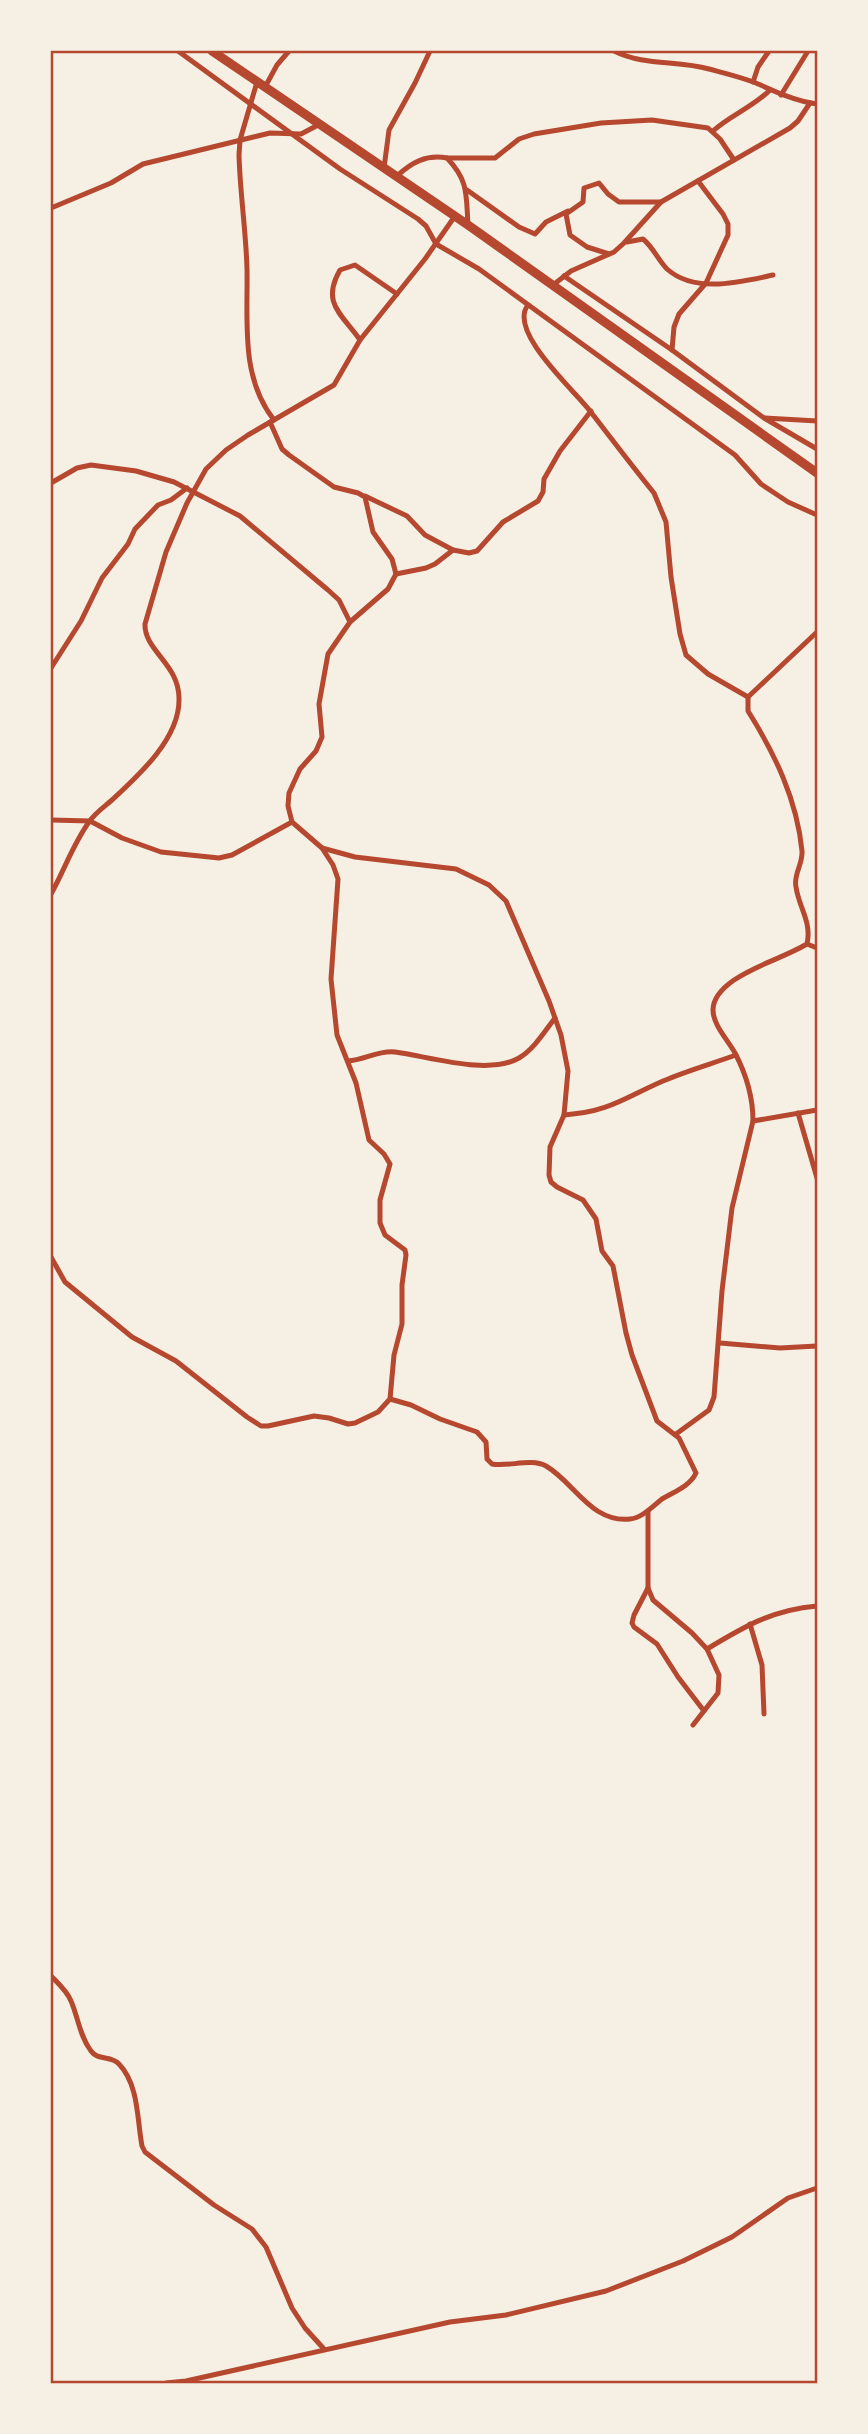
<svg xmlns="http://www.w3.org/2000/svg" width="868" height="2434" viewBox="0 0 868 2434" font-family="'DejaVu Sans',sans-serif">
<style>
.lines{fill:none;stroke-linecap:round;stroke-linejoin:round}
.minor{stroke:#b5482f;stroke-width:5}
.trunk{stroke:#b5482f;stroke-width:9}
.neatline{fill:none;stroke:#b5482f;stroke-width:2.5}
</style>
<rect width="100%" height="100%" fill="#f6efe4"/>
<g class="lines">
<!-- minor -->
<g class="minor">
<path d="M178 51 340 169 418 219 426 226 436 244 479 269 735 455 761 484 788 502 817 515"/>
<path d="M614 51C644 66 677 60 709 69 724 73 741 77 756 83 776 92 795 101 817 104"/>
<path d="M257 82 240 140 239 155C240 193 246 231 247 269 248 321 240 377 274 420"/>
<path d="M753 82 758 67 769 51"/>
<path d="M265 87 277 65 289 51"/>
<path d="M781 95 808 51"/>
<path d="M713 131C731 115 753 107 770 90"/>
<path d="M447 158H495L519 139 534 134 601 123 652 120 708 128 720 139 734 160"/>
<path d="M384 168 389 130 415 83 430 51"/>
<path d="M397 176C411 163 426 154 447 158 469 181 466 195 468 225"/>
<path d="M467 190 519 227 535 234 546 222 568 211"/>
<path d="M51 208 111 183 143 164 270 133 301 134 320 124"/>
<path d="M627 242 643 239C653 247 658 260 667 269 695 294 740 282 773 275"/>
<path d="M609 254 587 247 570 235 566 214 583 202 584 188 599 183 608 194 619 202H661"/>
<path d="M564 276 672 350 764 418 817 449"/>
<path d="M553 285 571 271 614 252 624 243 661 202 790 128 798 121 810 103"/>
<path d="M528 305C507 331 575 391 590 411 611 438 632 466 654 493L666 522 671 577 680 634 686 655 708 674 748 697"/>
<path d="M360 340C341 313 321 303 340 270L355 265 397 294"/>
<path d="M672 350 674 327 679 314 706 283 728 235V224L723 214 698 181"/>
<path d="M765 418 817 421"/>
<path d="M270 422 282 449 289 455 334 487 358 493 365 497 373 532 392 559 396 574 388 589 350 622 328 654 319 704 322 737 316 751 300 769 289 793 288 806 292 822 322 848 355 857 456 869 489 885 506 901 549 1001 561 1035 568 1071 564 1115 550 1147 549 1175 551 1182 557 1187 583 1200 596 1219 602 1251 613 1266 626 1333 632 1355 657 1421 679 1438 696 1473C690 1486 674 1492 662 1499 653 1506 642 1518 630 1519 591 1523 575 1483 546 1466 531 1458 509 1467 492 1464L487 1459 486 1442 477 1432 440 1419 411 1405 390 1399"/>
<path d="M51 483 77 468 91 465 136 471 174 482 240 516 328 590 339 600 350 622"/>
<path d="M365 496 407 516 425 535 453 550"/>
<path d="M396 574 426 568 435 564 453 550 469 553 477 551 503 522 538 501 543 492 544 479 560 451 591 411"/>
<path d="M51 668 81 621 102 578 128 544 135 529 158 505 171 500 187 488"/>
<path d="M51 820 90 821 122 838 161 852 219 858 232 855 292 822"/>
<path d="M51 894C64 871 73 844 89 822 95 813 104 807 112 800 139 775 179 739 179 700 180 664 144 651 145 624L166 552 187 503 206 469 226 450 248 435 334 385 360 340 425 259 455 216"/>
<path d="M807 944 817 948"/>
<path d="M348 1061C364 1060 379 1050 395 1052 428 1056 488 1076 519 1058 534 1049 545 1031 555 1018"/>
<path d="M798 1113 817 1178"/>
<path d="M564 1115C609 1112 624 1098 663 1081 686 1071 711 1064 736 1055"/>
<path d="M753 1121 817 1110"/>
<path d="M51 1257 65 1282 132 1337 176 1361 247 1417 261 1426H268L314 1416 329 1418 348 1424 355 1423 378 1412 390 1399 394 1355 402 1324V1285L406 1255 405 1250 385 1235 380 1223V1200L390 1164 384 1154 369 1140 356 1083 337 1035 331 979 338 879 333 865 322 848"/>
<path d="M720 1343 780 1348 817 1346"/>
<path d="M676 1434 709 1410 714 1397 722 1291 732 1208 753 1121C753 1097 746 1074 735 1053 728 1040 713 1025 713 1010 713 997 724 987 734 980 758 964 783 958 807 944 812 922 799 908 796 887 793 875 803 864 802 851 797 800 775 754 748 711V697L817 632"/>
<path d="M648 1511V1588L653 1600 692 1633 707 1649 719 1675 718 1693 693 1725"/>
<path d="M648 1588 634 1615 632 1623 634 1627 657 1644 678 1677 704 1711"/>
<path d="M750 1624 762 1665 764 1714"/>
<path d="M707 1649C745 1626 772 1610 817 1606"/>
<path d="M51 1976C58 1983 67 1991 71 2001 78 2017 80 2037 91 2051 98 2061 111 2055 119 2064 139 2085 137 2120 142 2146L145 2152 214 2205 252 2229 266 2247 292 2308 305 2328 324 2349"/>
<path d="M166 2383 186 2381 450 2322 506 2315 606 2291 683 2261 732 2237 788 2198 817 2188"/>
</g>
<!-- trunk -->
<path class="trunk" d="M212 51 468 225 817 473"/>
</g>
<!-- border -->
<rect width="868" height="2434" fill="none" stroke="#f6efe4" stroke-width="105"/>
<rect x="52" y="52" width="764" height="2330" class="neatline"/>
</svg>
